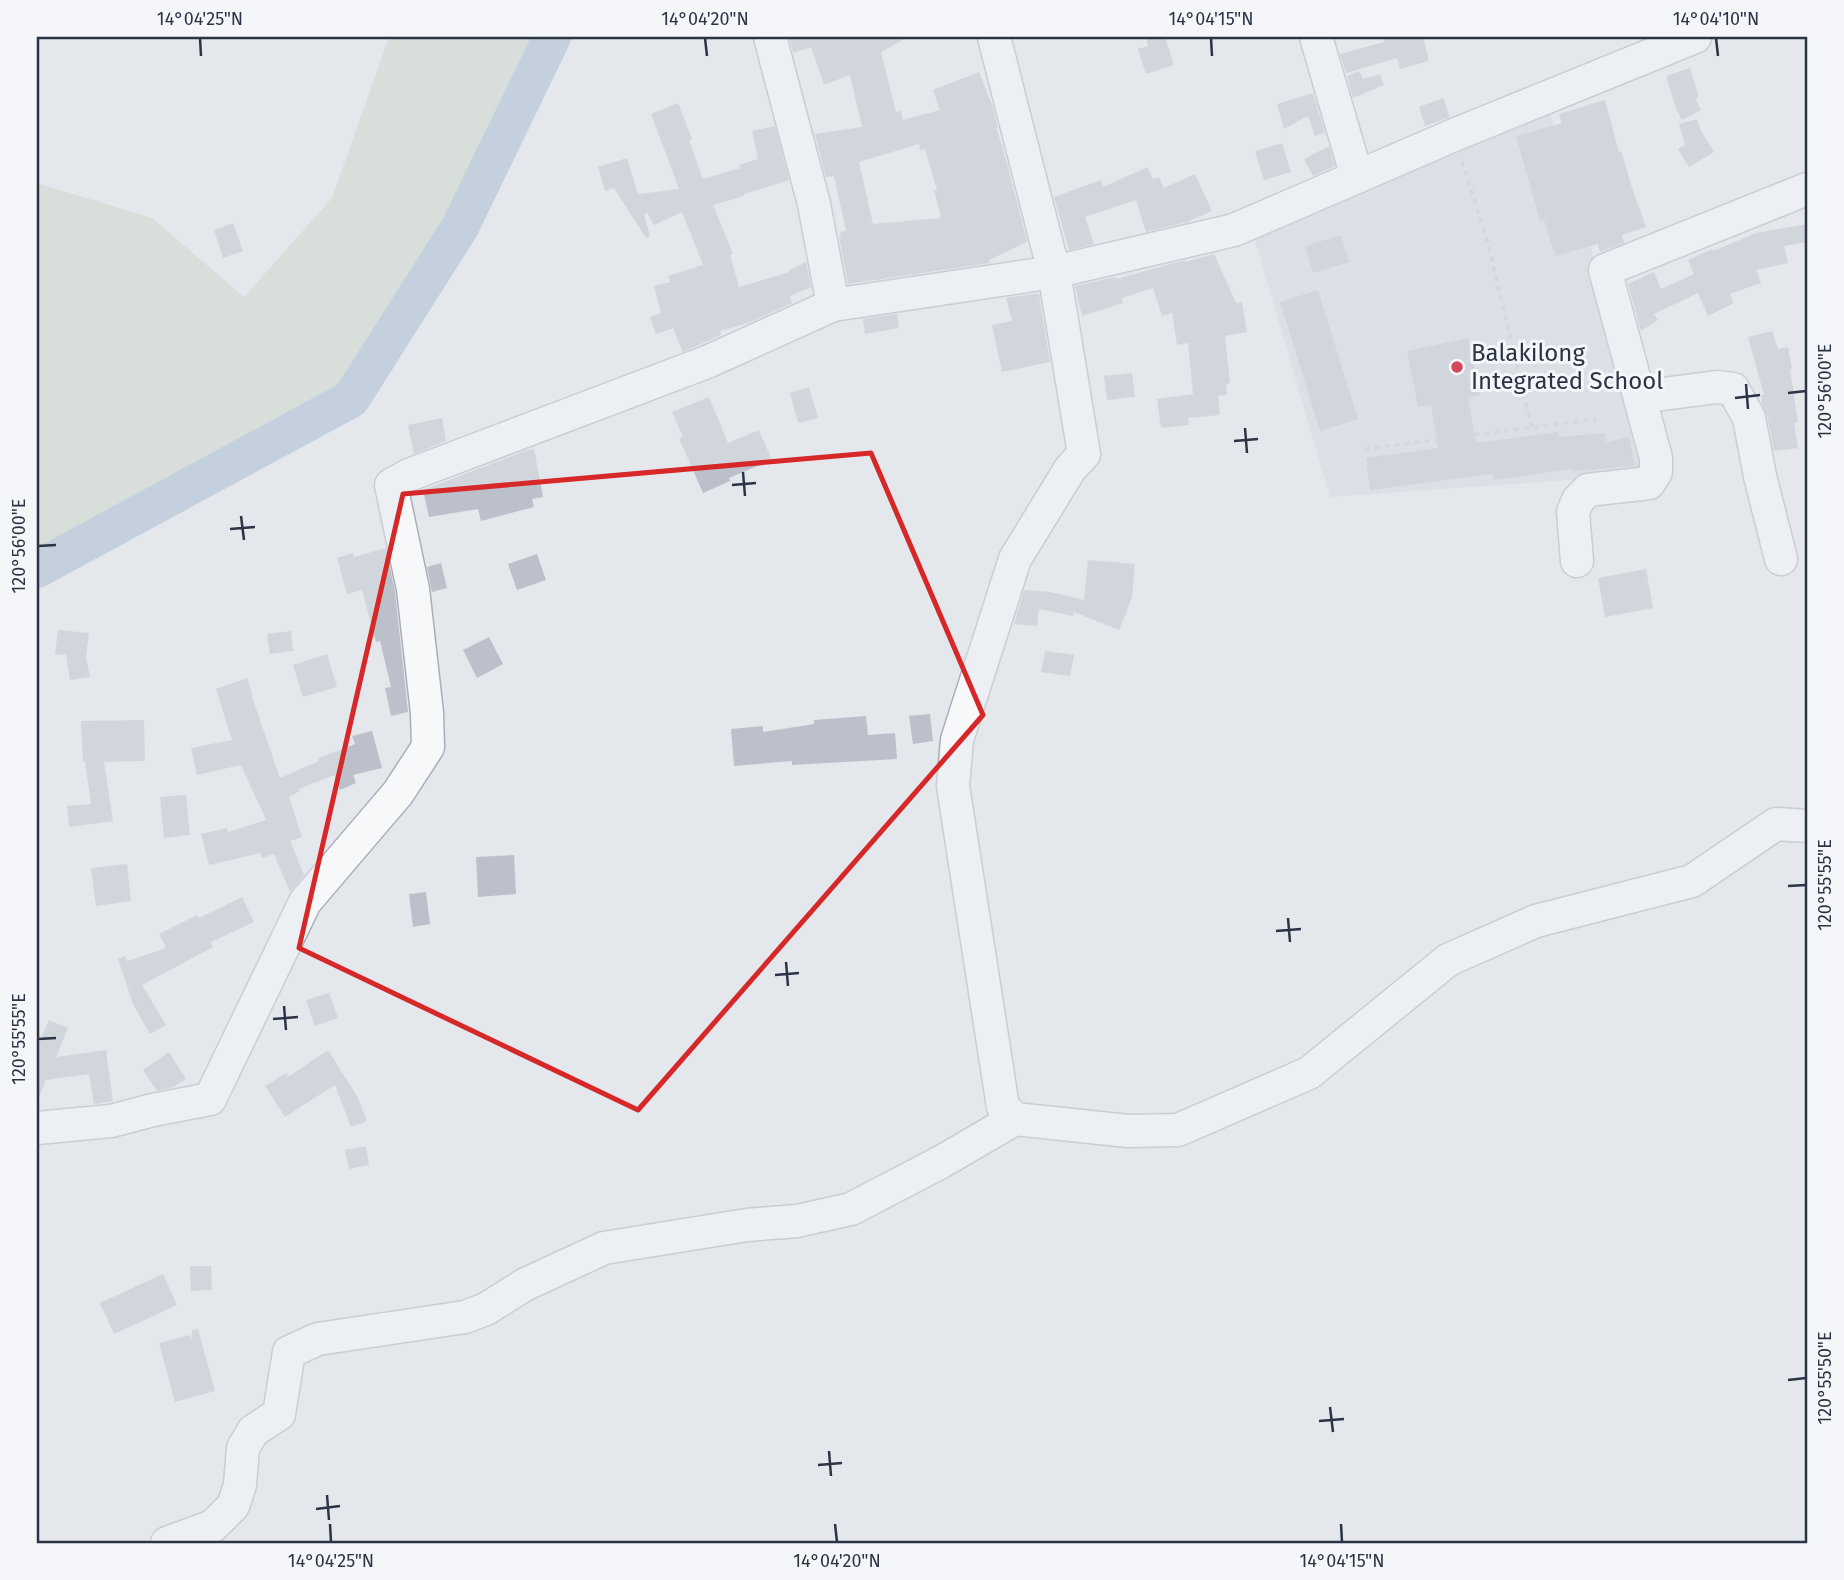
<svg xmlns="http://www.w3.org/2000/svg" width="1844" height="1580" viewBox="0 0 1844 1580" font-family="'Fira Sans',sans-serif">
<style>
.built{fill:#d2d6de}
.green{fill:#c9d6c5}
.lines{fill:none;stroke-linecap:round;stroke-linejoin:round}
.river{stroke:#9fb4cc;stroke-width:38}
.building{fill:#bbc0ca;fill-rule:evenodd}
.minor-casing{stroke:#a9aeb7;stroke-width:35}
.path{stroke:#c2c5cb;stroke-width:3.5;stroke-dasharray:5 5;stroke-linecap:butt}
.minor{stroke:#f7f8fa;stroke-width:32}
.marked{fill:none;stroke:#d62828;stroke-width:5;stroke-linejoin:round}
.ticks{fill:none;stroke:#2b3445;stroke-width:2.5}
.poi-dot{fill:#d1495b;stroke:#f4f6f9;stroke-width:2.5}
.labels{text-anchor:middle;dominant-baseline:central;stroke-width:6;stroke-linejoin:round;paint-order:stroke}
.poi-label{font-size:24px;fill:#2b3445;stroke:#f4f6f9;text-anchor:start}
.neatline{fill:none;stroke:#2b3445;stroke-width:2.5}
.ticks-label{font-size:18px;text-anchor:middle;fill:#2b3445}
</style>
<rect width="100%" height="100%" fill="#e4e7ec"/>
<!-- built -->
<path class="built" d="M1550 113 1608 304 1643 475 1330 497 1252 230Z"/>
<!-- green -->
<path class="green" d="M389 37H552L460 227 351 399 37 559V183L152 218 244 297 332 198Z"/>
<g class="lines">
<!-- river -->
<path class="river" d="M37 569 351 399 460 227 552 37"/>
</g>
<!-- building -->
<g class="building">
<path d="M789 37H908L881 52 896 112 901 111 903 120 940 110 933 90 979 72 993 107 998 128H996L1003 148 1027 242 989 260 990 263 848 284 839 237 841 236 840 232 846 231 834 176 826 177 815 134 862 127 850 75 824 85 811 47 793 53ZM919 144 920 150 925 149 937 190H934L941 218 873 224 859 162Z"/>
<path d="M1146 37H1165L1174 65 1146 74 1138 49 1148 46Z"/>
<path d="M1383 37H1423L1429 61 1400 69 1397 58 1346 73 1340 54 1384 42Z"/>
<path d="M1690 68 1699 97 1695 98 1701 110 1682 120 1676 109 1666 76Z"/>
<path d="M1359 71 1363 79 1380 74 1384 85 1353 98 1347 76Z"/>
<path d="M1313 93 1325 133 1315 136 1308 116 1284 129 1277 104Z"/>
<path d="M1443 98 1450 117 1425 126 1419 107Z"/>
<path d="M1605 100 1619 152 1621 151 1634 194 1646 227 1622 235 1624 243 1600 252 1598 244 1555 256 1544 220 1540 221 1516 136 1562 123 1559 114Z"/>
<path d="M678 103 692 139 689 140 703 179 740 168 739 165 758 159 752 131 775 126 789 180 744 194V196L713 205 733 254 730 255 739 287 790 272 789 270 806 262 811 287 790 296 792 303 748 323 720 331 721 335 683 352 673 328 656 334 650 317 661 313 654 286 670 282 668 276 703 265 682 212 654 225 647 212 644 214 650 236 646 238 614 188 605 191 598 167 627 158 638 194 679 189 651 114Z"/>
<path d="M1697 119 1700 129 1714 152 1689 167 1678 149 1685 145 1679 124Z"/>
<path d="M1282 143 1291 172 1264 180 1255 151Z"/>
<path d="M1329 146 1335 166 1313 176 1304 159Z"/>
<path d="M1148 167 1153 179 1159 177 1164 188 1195 174 1212 211 1187 222 1146 232 1136 200 1085 217 1094 244 1069 250 1054 197 1101 180 1103 187Z"/>
<path d="M233 223 243 251 223 258 214 230Z"/>
<path d="M1807 224V242L1784 246 1788 263 1756 270 1761 283 1730 294 1734 303 1708 316 1698 293 1654 314 1658 320 1641 331 1628 284 1654 272 1661 289 1694 274 1688 260 1712 249 1713 251 1756 233Z"/>
<path d="M1341 235 1349 262 1313 273 1305 246Z"/>
<path d="M1214 254 1236 303 1242 302 1247 332 1225 336 1230 383 1226 384 1227 395 1218 396 1220 415 1188 418 1189 425 1161 428 1157 399 1193 394 1188 343 1177 345 1172 313 1162 316 1153 288 1122 298 1123 303 1082 316 1075 286 1115 277 1116 279 1185 260V262Z"/>
<path d="M1318 290 1358 419 1320 431 1280 302Z"/>
<path d="M1034 294H1039L1050 362 1002 372 992 325 1012 321 1006 298Z"/>
<path d="M897 314 899 328 865 334 863 319Z"/>
<path d="M1772 331 1778 349 1788 347 1792 369H1790L1798 422 1794 423 1798 448 1774 451 1767 415 1762 404 1761 395H1764L1748 337Z"/>
<path d="M1468 338 1480 395 1468 397 1476 443 1558 432 1559 437 1605 433 1606 442 1629 437 1635 466 1572 471V469L1493 480 1492 474 1370 490 1366 458 1438 448 1431 405 1418 407 1407 351Z"/>
<path d="M1132 373 1135 397 1107 400 1104 376Z"/>
<path d="M809 387 818 418 798 423 790 393Z"/>
<path d="M709 397 728 443 759 430 772 460 729 478 730 481 703 493 679 438 683 437 672 412Z"/>
<path d="M442 418 446 441 414 454 408 425Z"/>
<path d="M534 449 543 497 532 499 534 507 481 521 478 509 429 517 423 490 525 451Z"/>
<path d="M386 548 395 592 408 712 391 716 385 688 391 687 380 641 376 642 362 590 347 594 337 558 353 553 354 557Z"/>
<path d="M537 554 546 580 517 590 508 564Z"/>
<path d="M1088 560 1135 564 1132 598 1119 630 1074 612 1073 616 1039 609 1037 626 1014 624 1024 590 1050 592 1084 600Z"/>
<path d="M441 563 447 588 432 592 427 567Z"/>
<path d="M1646 569 1653 608 1605 617 1598 578Z"/>
<path d="M58 630 89 633 86 657 90 677 70 680 66 655 55 654Z"/>
<path d="M291 631 293 651 270 654 267 634Z"/>
<path d="M489 637 503 664 477 678 463 650Z"/>
<path d="M1045 651 1074 655 1070 676 1041 672Z"/>
<path d="M327 654 337 687 303 697 293 665Z"/>
<path d="M247 678 253 696 252 697 280 778 319 761 318 758 355 744 352 736 372 731 382 768 353 775 356 783 340 790 334 775 299 789 300 791 289 797 302 837 290 841 304 875 290 892 274 854 262 858 260 853 209 865 201 834 227 828 228 832 266 820 241 765 197 775 191 748 232 740 216 689Z"/>
<path d="M930 714 933 741 913 744 909 716Z"/>
<path d="M866 716 868 735 895 733 897 759 792 765V761L734 766 731 729 763 726V732L814 724V720Z"/>
<path d="M144 720 145 761 104 762 113 821 69 827 67 806 91 804 85 762H83L81 721Z"/>
<path d="M186 795 190 835 164 838 160 797Z"/>
<path d="M514 855 516 894 478 897 476 857Z"/>
<path d="M127 864 131 901 96 906 91 868Z"/>
<path d="M426 892 430 924 413 927 409 894Z"/>
<path d="M242 897 254 922 211 942 213 947 142 985 166 1025 150 1034 133 1004 118 959 125 956 128 961 166 948 159 934 197 915 199 918Z"/>
<path d="M329 993 338 1018 315 1026 306 1000Z"/>
<path d="M49 1020 68 1028 56 1057 106 1050 113 1101 94 1104 89 1074 46 1080 37 1101V1048Z"/>
<path d="M328 1050 357 1096 367 1121 351 1127 335 1085 285 1117 265 1086 286 1073 288 1077Z"/>
<path d="M169 1052 186 1079 173 1087 157 1091 143 1070Z"/>
<path d="M366 1146 369 1165 349 1169 345 1150Z"/>
<path d="M190 1266H211L212 1290 191 1291Z"/>
<path d="M163 1274 177 1305 114 1334 100 1303Z"/>
<path d="M198 1329 215 1391 175 1402 159 1343 190 1335 192 1339V1330Z"/>
</g>
<g class="lines">
<!-- minor casing -->
<g class="minor-casing">
<g id="minor">
<path d="M770 37 814 204 833 305"/>
<path d="M994 37 1054 272 1084 454 1070 469 1015 559 957 740 953 786 1003 1107 1015 1119 1128 1131 1178 1130 1309 1073 1448 960 1536 921 1692 881 1776 824 1807 826"/>
<path d="M1316 37 1357 177"/>
<path d="M1640 397 1717 387 1733 389 1749 418 1760 476 1781 559"/>
<path d="M1577 561 1573 512 1578 500 1588 490 1649 483 1656 472V458L1605 270 1807 189"/>
<path d="M37 1128 111 1121 153 1110 210 1099 305 902 398 793 428 747 427 713 413 589 391 485 409 475 707 362 833 305 1054 272 1234 230 1454 135 1695 37"/>
<path d="M167 1543 213 1526 233 1506 240 1485 243 1448 253 1431 279 1414 289 1352 318 1339 465 1317 486 1309 524 1285 604 1248 747 1225 797 1221 851 1209 941 1162 1015 1119"/>
</g>
</g>
<!-- path -->
<g class="path">
<path d="M1462 161 1487 240 1532 428"/>
<path d="M1365 449 1596 419"/>
</g>
<!-- minor -->
<use href="#minor" class="minor"/>
</g>
<!-- marked area -->
<path d="M0 0H1844V1580H0ZM871 453 983 715 638 1110 299 948 403 494Z" fill="#e4e7ec" fill-opacity=".55" fill-rule="evenodd"/>
<path class="marked" d="M871 453 983 715 638 1110 299 948 403 494Z"/>
<!-- ticks -->
<path class="ticks" d="M200 38 201 56M705 38 707 56M1211 38 1212 56M1716 38 1718 56M1746 384 1748 409M1788 393 1806 391M1735 398 1760 395M1245 428 1247 453M1234 441 1258 439M743 472 745 496M732 485 756 483M241 516 244 540M230 529 255 527M38 546 56 545M1788 886 1806 885M1288 918 1290 942M1276 931 1301 929M786 962 788 986M775 975 799 973M284 1006 286 1030M273 1019 298 1017M38 1039 56 1038M1788 1380 1806 1378M1330 1407 1333 1432M1319 1421 1344 1419M829 1451 831 1476M818 1465 842 1463M327 1495 329 1520M316 1509 340 1506M330 1524 331 1542M835 1524 837 1542M1341 1524 1342 1542"/>
<!-- markers -->
<circle class="poi-dot" cx="1457" cy="367" r="7"/>
<g class="labels">
<!-- poi labels -->
<g class="poi-label">
<text x="1471" y="353">Balakilong<tspan x="1471" dy="28">Integrated School</tspan></text>
</g>
</g>
<!-- border -->
<rect width="1844" height="1580" fill="none" stroke="#f4f6f9" stroke-width="77"/>
<rect x="38" y="38" width="1768" height="1504" class="neatline"/>
<g class="ticks-label">
<text x="200" y="25">14°04'25"N</text>
<text x="705" y="25">14°04'20"N</text>
<text x="1211" y="25">14°04'15"N</text>
<text x="1716" y="25">14°04'10"N</text>
<text transform="translate(1825 391) rotate(-90)" y="6">120°56'00"E</text>
<text transform="translate(19 546) rotate(-90)" y="6">120°56'00"E</text>
<text transform="translate(1825 885) rotate(-90)" y="6">120°55'55"E</text>
<text transform="translate(19 1039) rotate(-90)" y="6">120°55'55"E</text>
<text transform="translate(1825 1378) rotate(-90)" y="6">120°55'50"E</text>
<text x="331" y="1567">14°04'25"N</text>
<text x="837" y="1567">14°04'20"N</text>
<text x="1342" y="1567">14°04'15"N</text>
</g>
</svg>
